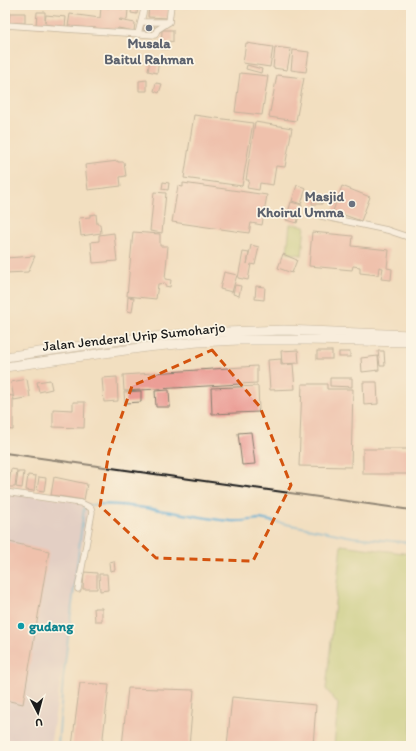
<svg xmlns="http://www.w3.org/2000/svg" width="416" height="751" viewBox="0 0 416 751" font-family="Itim,sans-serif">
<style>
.industrial{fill:#d1bdca}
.green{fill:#b5cc71;stroke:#687446}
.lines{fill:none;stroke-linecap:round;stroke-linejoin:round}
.stream{stroke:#57aad3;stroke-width:2}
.building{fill:#eb9e96}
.minor-casing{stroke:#877e6e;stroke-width:7}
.trunk-casing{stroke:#877e6e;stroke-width:10}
.minor{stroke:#fff;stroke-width:5.5}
.trunk{stroke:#fff;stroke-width:9}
.rail{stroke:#1c1c1c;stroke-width:2}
.marked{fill:none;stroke:#d4530e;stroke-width:3;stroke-dasharray:8 5;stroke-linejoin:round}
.worship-dot{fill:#6b7280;stroke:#fcf5e5;stroke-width:1.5}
.culture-dot{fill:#0f9aa8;stroke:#fcf5e5;stroke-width:1.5}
.labels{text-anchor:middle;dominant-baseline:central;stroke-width:3.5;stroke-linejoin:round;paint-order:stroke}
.worship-label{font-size:14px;font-weight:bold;fill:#5b616d;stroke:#fcf5e5}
.street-label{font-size:14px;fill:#1c1c1c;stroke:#fcf5e5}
.culture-label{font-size:14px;font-weight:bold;fill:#0d838f;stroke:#fcf5e5;text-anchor:start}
</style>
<rect width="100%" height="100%" fill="#fcf5e5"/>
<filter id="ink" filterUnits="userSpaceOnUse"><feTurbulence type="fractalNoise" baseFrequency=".025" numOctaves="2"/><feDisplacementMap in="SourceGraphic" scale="8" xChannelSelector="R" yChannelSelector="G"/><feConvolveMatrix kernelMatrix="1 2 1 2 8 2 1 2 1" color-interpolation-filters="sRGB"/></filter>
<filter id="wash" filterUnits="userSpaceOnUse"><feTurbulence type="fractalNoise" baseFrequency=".012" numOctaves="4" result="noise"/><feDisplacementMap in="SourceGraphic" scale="16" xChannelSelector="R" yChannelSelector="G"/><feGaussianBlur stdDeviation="0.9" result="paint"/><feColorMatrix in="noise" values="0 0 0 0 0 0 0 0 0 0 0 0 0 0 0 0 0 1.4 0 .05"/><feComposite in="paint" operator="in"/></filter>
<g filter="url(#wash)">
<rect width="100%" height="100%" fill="#f2dfc0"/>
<!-- industrial -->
<path class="industrial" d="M5 492 89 503 50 746H5Z"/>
<!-- green -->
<g class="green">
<path d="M290 224 305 226 302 255 287 253Z"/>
<path d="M341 545 411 554V746H334L338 704 326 689Z"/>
</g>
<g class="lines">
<!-- stream -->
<path class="stream" d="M58 746 63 679 84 507C95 502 107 505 120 505 157 508 193 517 230 521 240 522 250 520 260 519L353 537 411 543"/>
</g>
<g id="blocks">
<!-- building -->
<g class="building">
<path d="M109 5H121V9L128 10 127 20 120 19 119 20 135 23 134 31 118 28 117 30 68 26 70 14 100 18 101 7 109 8Z"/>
<path d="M132 5H138L137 14 131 13Z"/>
<path d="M149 5H169L168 18 148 17Z"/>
<path d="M37 12H45V22L46 15 66 17 65 27 44 24V26H36Z"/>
<path d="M10 13H25V23H9Z"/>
<path d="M145 24 155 27 153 33 143 30Z"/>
<path d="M162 30H173V42L169 41 168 49H161Z"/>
<path d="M246 43 273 47 270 67 243 63Z"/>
<path d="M275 47 291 49 287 70 273 68Z"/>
<path d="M293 50 309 52 306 72 291 70Z"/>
<path d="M150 60 159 61 157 73 148 71Z"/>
<path d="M247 65 262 69 261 73 246 69Z"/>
<path d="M240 73 268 76 262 115 235 112Z"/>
<path d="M277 75 304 78 296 121 269 117Z"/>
<path d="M147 80V91H139V81Z"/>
<path d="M156 83 162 84 159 93 154 91Z"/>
<path d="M194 115 253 123 242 186 184 178Z"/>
<path d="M255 122 292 128 285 167 276 166 273 185 260 183 259 190 247 188 249 180H246Z"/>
<path d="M118 161V162H124L126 176 120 177 121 186 88 190 85 165Z"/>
<path d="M163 182 169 183 168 190 162 189Z"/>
<path d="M183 183 267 195 262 225 251 223 249 233 172 222 178 186 183 187Z"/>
<path d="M297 185 306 188 301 204 292 201Z"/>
<path d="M342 186 370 197 361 221 333 211Z"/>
<path d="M154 192 166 193 162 233 150 231Z"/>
<path d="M313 194 323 195 322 204H312Z"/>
<path d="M291 202 302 205 297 223 286 220Z"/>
<path d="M96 214 97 224H100L101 233 81 236 79 218 90 217V215Z"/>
<path d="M133 232 160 234V246H168L165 279 171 280 170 287 165 286V283L158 284 156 299 127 296Z"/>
<path d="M312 232 353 236 352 246 389 250 387 268 392 269 391 280 381 279 383 268 379 267 378 275 360 273V267L353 266 352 270 309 266Z"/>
<path d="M114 233 117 261 93 263 91 242 99 241V235Z"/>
<path d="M251 245 259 247 255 265 251 264 248 280 238 278 243 252 249 253 247 264Z"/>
<path d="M283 254 297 260 292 273 278 268Z"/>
<path d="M35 256 28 272 5 273V258Z"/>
<path d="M224 272 237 275 232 292 220 289Z"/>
<path d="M235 285 241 286 239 296 233 294Z"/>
<path d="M256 286 265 287 264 300 255 299Z"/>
<path d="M128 297 134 298 132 312 127 311Z"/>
<path d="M298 350 299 363 282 364 281 351Z"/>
<rect x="317" y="351" width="15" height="8"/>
<path d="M378 351H384L385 366H380Z"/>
<rect x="339" y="352" width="11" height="5"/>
<path d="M378 356 379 370 362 372 361 358Z"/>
<path d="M281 359V365L293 364 295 389 270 390 268 360Z"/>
<path d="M257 366V383L124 391 123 375Z"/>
<path d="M117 377 118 401 104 402 102 378Z"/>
<path d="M330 378H352V387L330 386Z"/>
<path d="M27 379 30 397 14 400 11 382Z"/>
<path d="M50 380 52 389 39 392 37 382Z"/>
<path d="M363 382H377L378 404 364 405Z"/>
<path d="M302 384H327V389H353L351 467 299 466Z"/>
<path d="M258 386 259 412 212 414 211 388Z"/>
<path d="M169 390 170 407H156L155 391Z"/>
<path d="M141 391V402L125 403 124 392Z"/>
<path d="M5 395 13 396V430L5 429Z"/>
<path d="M73 402H85L84 428 53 427V409L73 410Z"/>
<path d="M251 432 255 464 242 465 238 433Z"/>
<rect x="363" y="449" width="48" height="25"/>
<path d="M11 469 17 470 15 487H9Z"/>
<path d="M18 472H24L22 488 16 487Z"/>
<path d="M28 475 36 476 34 491 26 490Z"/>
<path d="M39 477 46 478 44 491 37 490Z"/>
<path d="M54 477 87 484 84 500 51 495Z"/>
<path d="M5 541 49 551 23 704 5 700Z"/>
<path d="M114 561 115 570 110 571 109 562Z"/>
<path d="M84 572 97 573V589H83Z"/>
<path d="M99 574H107L108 590 100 591Z"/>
<path d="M94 608H102V621H95Z"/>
<path d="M80 683 109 685 102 746H72Z"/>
<path d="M128 688 194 690 189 746H122Z"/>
<path d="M232 697 316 705 313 746H227Z"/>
</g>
</g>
</g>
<g filter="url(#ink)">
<use href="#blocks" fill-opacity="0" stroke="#877e6e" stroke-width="1"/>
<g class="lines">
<!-- minor casing -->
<g class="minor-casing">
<g id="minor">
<path d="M142 22H169"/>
<path d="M5 25 155 35 157 30 169 22 171 5"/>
<path d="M138 34 145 5"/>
<path d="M321 216 387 230 411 238"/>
<path d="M5 492 81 503 91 508 92 512 78 589"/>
</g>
</g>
<!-- trunk casing -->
<g class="trunk-casing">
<g id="trunk">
<path d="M5 357 121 340 195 333 284 330 411 335"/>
<path d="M5 367 147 347 198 342 239 340H306L411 342"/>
</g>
</g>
<!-- minor -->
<use href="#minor" class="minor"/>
<!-- trunk -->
<use href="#trunk" class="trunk"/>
<!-- rail -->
<path class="rail" d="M5 453 411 510"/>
</g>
</g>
<!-- marked area -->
<path d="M0 0H416V751H0ZM212 350 260 407 291 485 253 561 156 558 100 506 109 452 132 386Z" fill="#f2dfc0" fill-opacity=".55" fill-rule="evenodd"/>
<path class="marked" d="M212 350 260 407 291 485 253 561 156 558 100 506 109 452 132 386Z"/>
<!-- markers -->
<g class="worship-dot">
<circle cx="149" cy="28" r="4"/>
<circle cx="352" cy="204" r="4"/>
</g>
<circle class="culture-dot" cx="21" cy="626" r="4"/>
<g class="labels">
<!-- worship labels -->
<g class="worship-label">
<text x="149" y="43">Musala<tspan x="149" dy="16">Baitul Rahman</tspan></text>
<text x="344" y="196" text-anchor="end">Masjid<tspan x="344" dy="16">Khoirul Umma</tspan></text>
</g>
<!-- street labels -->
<g class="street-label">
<text transform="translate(134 337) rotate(-6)">Jalan Jenderal Urip Sumoharjo</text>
</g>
<!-- culture labels -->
<g class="culture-label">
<text x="29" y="626">gudang</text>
</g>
</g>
<!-- margin -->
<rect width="416" height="751" fill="none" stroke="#fcf5e5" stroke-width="20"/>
<!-- north arrow -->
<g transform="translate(38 713) rotate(174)" stroke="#fcf5e5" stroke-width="3" paint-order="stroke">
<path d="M0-3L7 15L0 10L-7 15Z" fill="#1c1c1c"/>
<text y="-6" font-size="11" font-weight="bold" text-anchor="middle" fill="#1c1c1c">U</text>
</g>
</svg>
